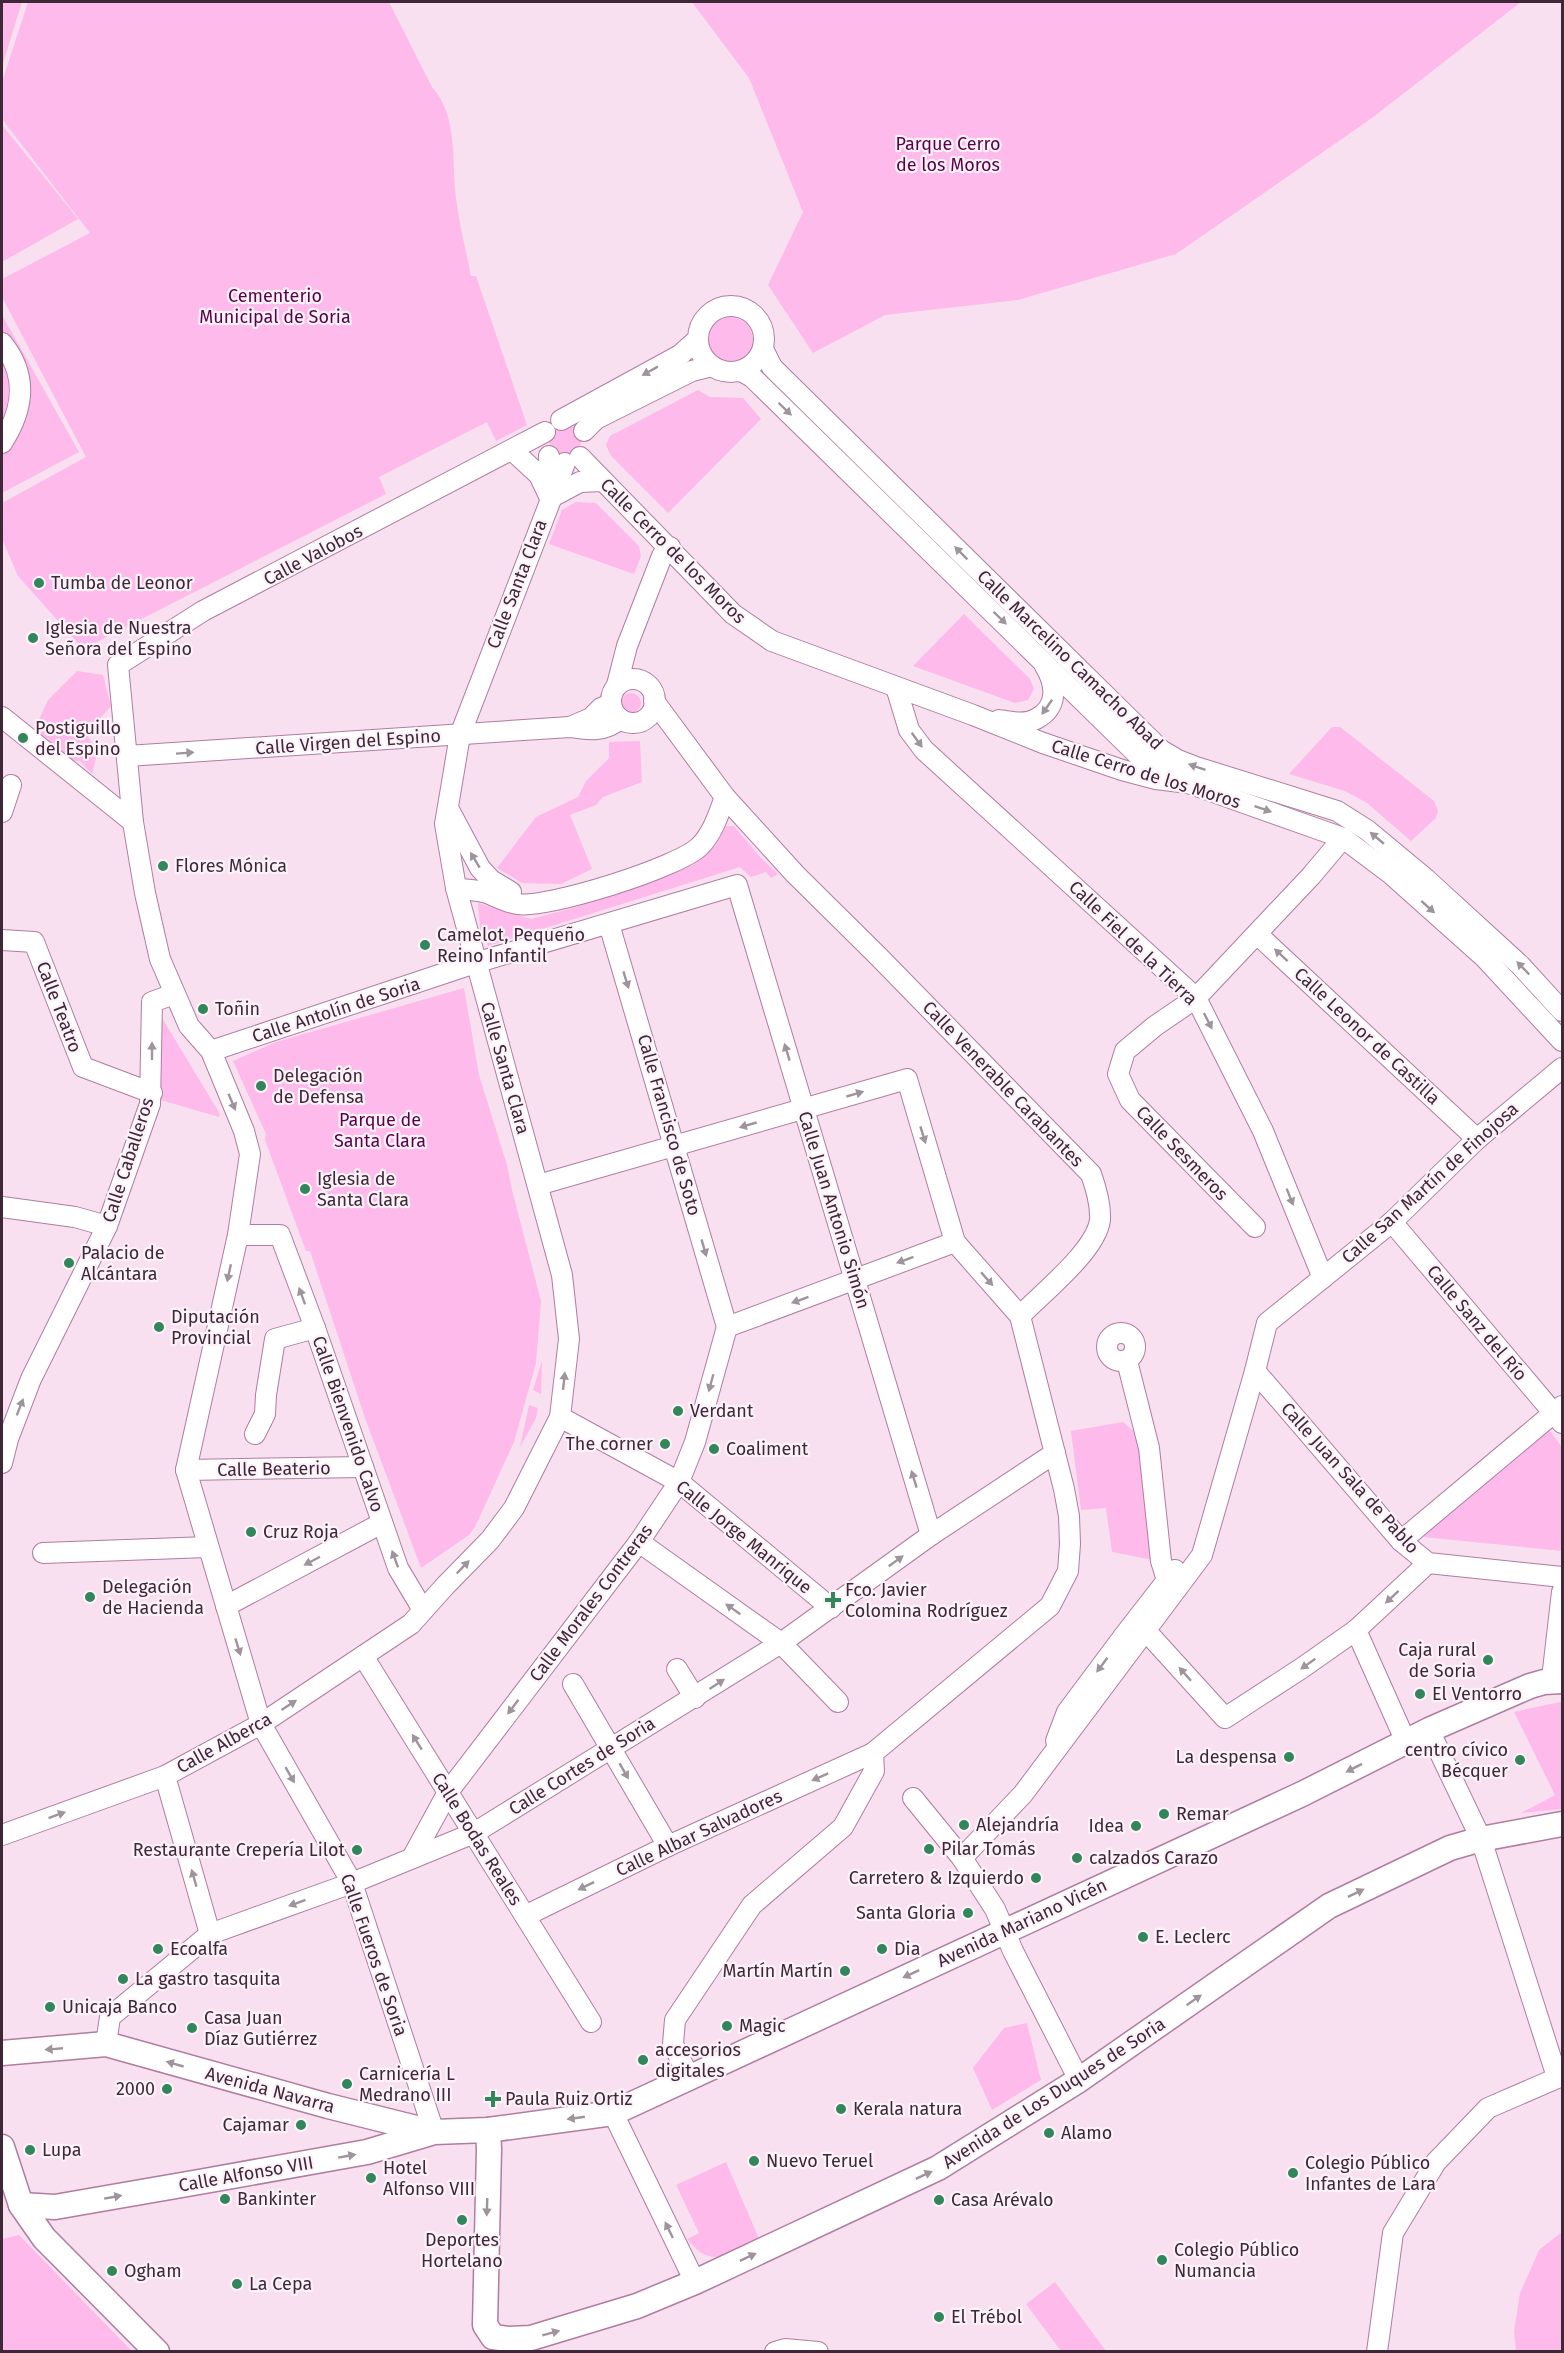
<svg xmlns="http://www.w3.org/2000/svg" width="1564" height="2353" viewBox="0 0 1564 2353" font-family="'Fira Sans',sans-serif">
<style>
.green{fill:#febaea}
.lines{fill:none;stroke-linecap:round;stroke-linejoin:round}
.minor-casing{stroke:#b07ca2;stroke-width:22}
.tertiary-casing{stroke:#b07ca2;stroke-width:27}
.minor{stroke:#fff;stroke-width:20}
.tertiary{stroke:#fff;stroke-width:24}
.oneway{fill:#9e949c}
.poi-dot{fill:#31865a;stroke:#fef2fa;stroke-width:2}
.labels{text-anchor:middle;dominant-baseline:central;stroke-width:4.5;stroke-linejoin:round;paint-order:stroke}
.park-label{font-size:18px;fill:#59004a;stroke:#fef2fa}
.street-label{font-size:18px;fill:#3e2838;stroke:#fef2fa}
.poi-label{font-size:18px;fill:#3e2838;stroke:#fef2fa;text-anchor:start}
</style>
<rect width="100%" height="100%" fill="#f8e0f1"/>
<!-- green -->
<g class="green">
<path d="M2 2H22L2 67Z"/>
<path d="M28 2H389L432 87C459 118 451 160 456 198 459 224 466 250 471 276H476L527 425 496 441 487 422 379 477 386 494 83 649 18 576 2 539V503L86 457 2 297V279L90 233 2 119V82Z"/>
<path d="M692 2H1521L1372 118 1176 254 1018 300 885 315 813 353 768 285 803 212 749 78Z"/>
<path d="M2 125 78 219 2 262Z"/>
<path d="M2 315 79 452 2 493Z"/>
<circle cx="730" cy="340" r="23"/>
<path d="M698 390 710 397 743 398 761 419 668 513 611 456 606 445 610 436Z"/>
<circle cx="565" cy="441" r="16"/>
<path d="M576 502 596 503 639 546 641 556 634 574 549 544 562 510Z"/>
<path d="M964 614 1030 679 1034 689 1028 700 1015 703 913 666Z"/>
<path d="M77 671 103 675 111 706 86 734 98 751 92 774 80 761 56 760 30 739 48 700Z"/>
<circle cx="631" cy="703" r="10"/>
<path d="M1332 727H1340L1434 801 1438 811 1436 818 1411 841 1367 803 1345 791 1289 774Z"/>
<path d="M640 741 642 782 603 797 596 805 570 815 592 869 561 884 522 883 497 868 536 817 578 797 586 781 609 758V742Z"/>
<path d="M726 826H734L760 857 778 874 771 878 766 872 751 877 740 867 488 946 480 928 478 903 531 919 576 907 693 865 716 845Z"/>
<path d="M464 988 479 1075 507 1165 512 1190 541 1301 536 1363 514 1442 475 1527 469 1535 421 1568 365 1418 310 1251H306L265 1140 266 1134 233 1061 276 1042Z"/>
<path d="M162 1018 220 1114 219 1117 157 1099 160 1019Z"/>
<path d="M542 1361 541 1394 533 1390Z"/>
<path d="M529 1405 538 1408 536 1418 520 1447Z"/>
<path d="M1123 1422 1138 1435 1153 1560 1112 1552 1106 1508 1081 1510 1071 1431Z"/>
<path d="M1547 1427 1562 1447V1551L1423 1537Z"/>
<path d="M1560 1702 1562 1703V1809L1521 1813 1555 1795 1514 1712Z"/>
<path d="M1027 2023 1041 2080 992 2110 973 2068 1004 2028Z"/>
<path d="M726 2162 760 2241C730 2254 711 2270 687 2239L699 2233 676 2185Z"/>
<path d="M1562 2232V2351H1516L1514 2331 1520 2293 1539 2250Z"/>
<path d="M19 2235 117 2336 132 2351H2V2239Z"/>
<path d="M1055 2282 1106 2351H1061L1026 2304Z"/>
</g>
<g class="lines">
<!-- minor casing -->
<g class="minor-casing">
<g id="minor">
<circle cx="731" cy="339" r="33"/>
<path d="M2 343C28 375 24 409 2 443"/>
<path d="M763 349 772 367 782 377 1161 750 1178 760 1196 767 1337 811 1367 830 1426 879 1520 965 1562 1011"/>
<path d="M741 371 752 377 1137 754 1156 769 1172 776"/>
<path d="M561 420 680 355 698 339"/>
<path d="M584 431 596 419 692 371 712 366"/>
<path d="M512 450 539 475 550 498"/>
<path d="M549 456 550 489"/>
<path d="M580 457 733 614 772 641 973 715 1043 743 1122 770 1156 779 1188 783 1343 838 1391 874 1484 957 1562 1041"/>
<path d="M550 498 580 482 603 481"/>
<circle cx="633" cy="701" r="22"/>
<path d="M617 685 627 646 662 556 670 547"/>
<path d="M896 687 909 730 924 750 1196 998 1263 1131 1323 1278"/>
<path d="M654 701 725 797 795 874 878 956 1091 1174C1096 1188 1101 1204 1100 1220 1096 1251 1042 1293 1020 1316"/>
<path d="M2 717 133 822"/>
<path d="M999 720C1011 722 1025 725 1036 719 1059 707 1056 684 1045 666"/>
<path d="M570 727 591 718 601 708 611 704"/>
<path d="M127 756 570 727C588 730 606 732 620 719"/>
<path d="M448 808 480 868 491 880 511 892"/>
<path d="M2 812 11 785"/>
<path d="M456 888C466 890 478 890 487 893 497 897 508 903 518 904 546 909 680 867 700 846 713 833 719 813 725 797"/>
<path d="M609 924 727 1327"/>
<path d="M1257 934 1477 1139"/>
<path d="M2 940 34 942 83 1067 152 1093"/>
<path d="M211 1051 475 963 737 885 931 1535"/>
<path d="M538 1185 907 1079 955 1242 1020 1316 1064 1489 1069 1516 1070 1544 1068 1571 1050 1606 873 1753 874 1771 843 1827 752 1905 675 2020 673 2044 689 2077"/>
<path d="M2 1207 75 1217 107 1226"/>
<path d="M1392 1222 1562 1423"/>
<path d="M1255 1227 1130 1100 1118 1074 1125 1051 1155 1026 1196 998 1311 876 1343 838"/>
<path d="M238 1235H280L315 1328 398 1568 423 1610"/>
<path d="M727 1327 955 1242"/>
<circle cx="1121" cy="1347" r="14"/>
<path d="M1127 1361 1149 1448 1161 1561 1167 1580"/>
<path d="M1255 1371 1401 1541 1428 1563 1562 1577"/>
<path d="M560 1417 679 1482 831 1608"/>
<path d="M255 1434 265 1414 266 1395 275 1339 315 1328"/>
<path d="M2 1463 8 1439 31 1379 107 1226 150 1104 152 1002 174 994"/>
<path d="M186 1470 363 1467"/>
<path d="M1401 1541 1562 1406"/>
<path d="M639 1542 781 1643 838 1702"/>
<path d="M43 1553 208 1547"/>
<path d="M226 1606 382 1523"/>
<path d="M1356 1630 1406 1742"/>
<path d="M1146 1631 1225 1718 1302 1668 1356 1630 1428 1563"/>
<path d="M1123 1637 1175 1570"/>
<path d="M363 1656 591 2022"/>
<path d="M677 1669 695 1698"/>
<path d="M1553 1670 1562 1592"/>
<path d="M573 1684 668 1846"/>
<path d="M1429 1730 1481 1839 1557 2077"/>
<path d="M1056 1741 1067 1712 1123 1637 1134 1634"/>
<path d="M165 1776 210 1934"/>
<path d="M913 1798 962 1858"/>
<path d="M2 1835 165 1776 261 1724 411 1624 445 1586 490 1540 514 1508 560 1417 569 1339 562 1275 456 888 445 824 460 735 565 463"/>
<path d="M412 1858 448 1792 639 1542 679 1482 695 1442 727 1327"/>
<path d="M525 1916 668 1846 873 1753"/>
<path d="M106 2044 110 2017 210 1934 352 1883 474 1833 781 1643 931 1535 1055 1453"/>
<path d="M1079 2080 1013 1951 995 1909 962 1858 1023 1794 1202 1555 1255 1371 1267 1323 1392 1222 1477 1139 1562 1068"/>
<path d="M613 2113 695 2282"/>
<path d="M434 2132 352 1883 261 1724 186 1470 238 1235 250 1154 244 1131 211 1051 189 1026 160 959 145 893 133 822 118 665 203 611 545 432"/>
<path d="M775 2352 785 2349 818 2352"/>
<path d="M1377 2352 1393 2233 1436 2162 1488 2108 1562 2076"/>
</g>
</g>
<!-- tertiary casing -->
<g class="tertiary-casing">
<g id="tertiary">
<path d="M2 2053 106 2044 328 2106 432 2132"/>
<path d="M488 2130 489 2149 485 2325 493 2337 508 2339 531 2338 637 2306 695 2282 938 2168 1079 2080 1329 1906 1450 1848 1481 1839 1562 1824"/>
<path d="M2 2147 21 2205 44 2238 157 2352"/>
<path d="M21 2205 55 2207 199 2182 367 2152 434 2132 488 2130 613 2113 1302 1794 1429 1730 1530 1686 1544 1682 1562 1681"/>
</g>
</g>
<!-- minor -->
<use href="#minor" class="minor"/>
<!-- tertiary -->
<use href="#tertiary" class="tertiary"/>
</g>
<!-- one-way arrows -->
<defs><path id="oneway-solid" d="M-6-.8H1V-3.2L6.5 0L1 3.2V.8H-6Z" transform="scale(1.5)"/></defs>
<g class="oneway">
<use href="#oneway-solid" transform="translate(650 371) rotate(151)"/>
<use href="#oneway-solid" transform="translate(785 409) rotate(44)"/>
<use href="#oneway-solid" transform="translate(961 553) rotate(-135)"/>
<use href="#oneway-solid" transform="translate(1000 618) rotate(44)"/>
<use href="#oneway-solid" transform="translate(1047 707) rotate(125)"/>
<use href="#oneway-solid" transform="translate(917 740) rotate(54)"/>
<use href="#oneway-solid" transform="translate(185 753) rotate(-4)"/>
<use href="#oneway-solid" transform="translate(1197 767) rotate(-161)"/>
<use href="#oneway-solid" transform="translate(1263 809) rotate(19)"/>
<use href="#oneway-solid" transform="translate(1377 838) rotate(-140)"/>
<use href="#oneway-solid" transform="translate(475 860) rotate(-121)"/>
<use href="#oneway-solid" transform="translate(1428 907) rotate(42)"/>
<use href="#oneway-solid" transform="translate(1281 955) rotate(-137)"/>
<use href="#oneway-solid" transform="translate(1523 968) rotate(-134)"/>
<use href="#oneway-solid" transform="translate(626 980) rotate(73)"/>
<use href="#oneway-solid" transform="translate(1208 1021) rotate(63)"/>
<use href="#oneway-solid" transform="translate(152 1051) rotate(-90)"/>
<use href="#oneway-solid" transform="translate(787 1052) rotate(-107)"/>
<use href="#oneway-solid" transform="translate(855 1094) rotate(-16)"/>
<use href="#oneway-solid" transform="translate(232 1102) rotate(67)"/>
<use href="#oneway-solid" transform="translate(748 1125) rotate(164)"/>
<use href="#oneway-solid" transform="translate(923 1135) rotate(73)"/>
<use href="#oneway-solid" transform="translate(1290 1197) rotate(68)"/>
<use href="#oneway-solid" transform="translate(704 1248) rotate(74)"/>
<use href="#oneway-solid" transform="translate(905 1260) rotate(160)"/>
<use href="#oneway-solid" transform="translate(229 1273) rotate(102)"/>
<use href="#oneway-solid" transform="translate(987 1279) rotate(49)"/>
<use href="#oneway-solid" transform="translate(302 1296) rotate(-110)"/>
<use href="#oneway-solid" transform="translate(800 1300) rotate(160)"/>
<use href="#oneway-solid" transform="translate(564 1381) rotate(-84)"/>
<use href="#oneway-solid" transform="translate(711 1383) rotate(105)"/>
<use href="#oneway-solid" transform="translate(20 1407) rotate(-69)"/>
<use href="#oneway-solid" transform="translate(914 1479) rotate(-107)"/>
<use href="#oneway-solid" transform="translate(395 1559) rotate(-110)"/>
<use href="#oneway-solid" transform="translate(312 1561) rotate(152)"/>
<use href="#oneway-solid" transform="translate(896 1561) rotate(-36)"/>
<use href="#oneway-solid" transform="translate(463 1567) rotate(-46)"/>
<use href="#oneway-solid" transform="translate(1392 1597) rotate(137)"/>
<use href="#oneway-solid" transform="translate(733 1609) rotate(-145)"/>
<use href="#oneway-solid" transform="translate(238 1647) rotate(73)"/>
<use href="#oneway-solid" transform="translate(1308 1664) rotate(145)"/>
<use href="#oneway-solid" transform="translate(1102 1665) rotate(127)"/>
<use href="#oneway-solid" transform="translate(1185 1674) rotate(-132)"/>
<use href="#oneway-solid" transform="translate(717 1684) rotate(-33)"/>
<use href="#oneway-solid" transform="translate(289 1705) rotate(-33)"/>
<use href="#oneway-solid" transform="translate(513 1707) rotate(127)"/>
<use href="#oneway-solid" transform="translate(417 1742) rotate(-122)"/>
<use href="#oneway-solid" transform="translate(1354 1768) rotate(153)"/>
<use href="#oneway-solid" transform="translate(624 1771) rotate(60)"/>
<use href="#oneway-solid" transform="translate(290 1775) rotate(60)"/>
<use href="#oneway-solid" transform="translate(820 1777) rotate(156)"/>
<use href="#oneway-solid" transform="translate(57 1815) rotate(-20)"/>
<use href="#oneway-solid" transform="translate(194 1878) rotate(-106)"/>
<use href="#oneway-solid" transform="translate(586 1886) rotate(154)"/>
<use href="#oneway-solid" transform="translate(1356 1893) rotate(-26)"/>
<use href="#oneway-solid" transform="translate(297 1903) rotate(160)"/>
<use href="#oneway-solid" transform="translate(911 1974) rotate(155)"/>
<use href="#oneway-solid" transform="translate(1194 2000) rotate(-35)"/>
<use href="#oneway-solid" transform="translate(54 2049) rotate(175)"/>
<use href="#oneway-solid" transform="translate(175 2064) rotate(-164)"/>
<use href="#oneway-solid" transform="translate(576 2118) rotate(172)"/>
<use href="#oneway-solid" transform="translate(347 2156) rotate(-10)"/>
<use href="#oneway-solid" transform="translate(924 2175) rotate(-25)"/>
<use href="#oneway-solid" transform="translate(113 2197) rotate(-10)"/>
<use href="#oneway-solid" transform="translate(487 2207) rotate(92)"/>
<use href="#oneway-solid" transform="translate(669 2230) rotate(-116)"/>
<use href="#oneway-solid" transform="translate(748 2257) rotate(-25)"/>
<use href="#oneway-solid" transform="translate(551 2333) rotate(-15)"/>
</g>
<!-- markers -->
<g class="poi-dot">
<circle cx="39" cy="583" r="6"/>
<circle cx="33" cy="638" r="6"/>
<circle cx="23" cy="738" r="6"/>
<circle cx="163" cy="866" r="6"/>
<circle cx="425" cy="945" r="6"/>
<circle cx="203" cy="1009" r="6"/>
<circle cx="261" cy="1086" r="6"/>
<circle cx="305" cy="1189" r="6"/>
<circle cx="69" cy="1263" r="6"/>
<circle cx="159" cy="1327" r="6"/>
<circle cx="678" cy="1411" r="6"/>
<circle cx="665" cy="1444" r="6"/>
<circle cx="714" cy="1449" r="6"/>
<circle cx="251" cy="1532" r="6"/>
<circle cx="90" cy="1597" r="6"/>
<path d="M830 1591h6v6h6v6h-6v6h-6v-6h-6v-6h6z"/>
<circle cx="1488" cy="1660" r="6"/>
<circle cx="1420" cy="1694" r="6"/>
<circle cx="1289" cy="1757" r="6"/>
<circle cx="1520" cy="1760" r="6"/>
<circle cx="1164" cy="1814" r="6"/>
<circle cx="964" cy="1825" r="6"/>
<circle cx="1136" cy="1826" r="6"/>
<circle cx="929" cy="1849" r="6"/>
<circle cx="357" cy="1850" r="6"/>
<circle cx="1077" cy="1858" r="6"/>
<circle cx="1036" cy="1878" r="6"/>
<circle cx="968" cy="1913" r="6"/>
<circle cx="1143" cy="1937" r="6"/>
<circle cx="158" cy="1949" r="6"/>
<circle cx="882" cy="1949" r="6"/>
<circle cx="845" cy="1971" r="6"/>
<circle cx="123" cy="1979" r="6"/>
<circle cx="50" cy="2007" r="6"/>
<circle cx="727" cy="2026" r="6"/>
<circle cx="192" cy="2028" r="6"/>
<circle cx="643" cy="2060" r="6"/>
<circle cx="347" cy="2084" r="6"/>
<circle cx="167" cy="2089" r="6"/>
<path d="M490 2090h6v6h6v6h-6v6h-6v-6h-6v-6h6z"/>
<circle cx="841" cy="2109" r="6"/>
<circle cx="301" cy="2125" r="6"/>
<circle cx="1049" cy="2133" r="6"/>
<circle cx="30" cy="2150" r="6"/>
<circle cx="754" cy="2161" r="6"/>
<circle cx="1293" cy="2173" r="6"/>
<circle cx="371" cy="2178" r="6"/>
<circle cx="225" cy="2199" r="6"/>
<circle cx="939" cy="2200" r="6"/>
<circle cx="462" cy="2220" r="6"/>
<circle cx="1162" cy="2260" r="6"/>
<circle cx="112" cy="2271" r="6"/>
<circle cx="237" cy="2284" r="6"/>
<circle cx="939" cy="2317" r="6"/>
</g>
<g class="labels">
<!-- park labels -->
<g class="park-label">
<text x="948" y="144">Parque Cerro<tspan x="948" dy="21">de los Moros</tspan></text>
<text x="275" y="296">Cementerio<tspan x="275" dy="21">Municipal de Soria</tspan></text>
<text x="380" y="1120">Parque de<tspan x="380" dy="21">Santa Clara</tspan></text>
</g>
<!-- street labels -->
<g class="street-label">
<text transform="translate(673 551) rotate(45)">Calle Cerro de los Moros</text>
<text transform="translate(313 555) rotate(-28)">Calle Valobos</text>
<text transform="translate(517 584) rotate(-69)">Calle Santa Clara</text>
<text transform="translate(1070 660) rotate(44)">Calle Marcelino Camacho Abad</text>
<text transform="translate(348 742) rotate(-4)">Calle Virgen del Espino</text>
<text transform="translate(1146 774) rotate(17)">Calle Cerro de los Moros</text>
<text transform="translate(1133 943) rotate(44)">Calle Fiel de la Tierra</text>
<text transform="translate(59 1007) rotate(69)">Calle Teatro</text>
<text transform="translate(336 1010) rotate(-18)">Calle Antolín de Soria</text>
<text transform="translate(1367 1036) rotate(43)">Calle Leonor de Castilla</text>
<text transform="translate(505 1068) rotate(74)">Calle Santa Clara</text>
<text transform="translate(1003 1084) rotate(46)">Calle Venerable Carabantes</text>
<text transform="translate(669 1125) rotate(74)">Calle Francisco de Soto</text>
<text transform="translate(1182 1153) rotate(46)">Calle Sesmeros</text>
<text transform="translate(128 1160) rotate(-72)">Calle Caballeros</text>
<text transform="translate(1430 1183) rotate(-42)">Calle San Martín de Finojosa</text>
<text transform="translate(834 1210) rotate(73)">Calle Juan Antonio Simón</text>
<text transform="translate(1477 1323) rotate(50)">Calle Sanz del Río</text>
<text transform="translate(348 1424) rotate(71)">Calle Bienvenido Calvo</text>
<text transform="translate(274 1469) rotate(-1)">Calle Beaterio</text>
<text transform="translate(1350 1478) rotate(48)">Calle Juan Sala de Pablo</text>
<text transform="translate(744 1537) rotate(39)">Calle Jorge Manrique</text>
<text transform="translate(591 1603) rotate(-53)">Calle Morales Contreras</text>
<text transform="translate(224 1743) rotate(-29)">Calle Alberca</text>
<text transform="translate(582 1766) rotate(-32)">Calle Cortes de Soria</text>
<text transform="translate(699 1833) rotate(-25)">Calle Albar Salvadores</text>
<text transform="translate(477 1839) rotate(58)">Calle Bodas Reales</text>
<text transform="translate(1022 1923) rotate(-25)">Avenida Mariano Vicén</text>
<text transform="translate(374 1955) rotate(71)">Calle Fueros de Soria</text>
<text transform="translate(270 2090) rotate(15)">Avenida Navarra</text>
<text transform="translate(1054 2093) rotate(-33)">Avenida de Los Duques de Soria</text>
<text transform="translate(246 2174) rotate(-10)">Calle Alfonso VIII</text>
</g>
<!-- poi labels -->
<g class="poi-label">
<text x="51" y="583">Tumba de Leonor</text>
<text x="45" y="628">Iglesia de Nuestra<tspan x="45" dy="21">Señora del Espino</tspan></text>
<text x="35" y="728">Postiguillo<tspan x="35" dy="21">del Espino</tspan></text>
<text x="175" y="866">Flores Mónica</text>
<text x="437" y="935">Camelot, Pequeño<tspan x="437" dy="21">Reino Infantil</tspan></text>
<text x="215" y="1009">Toñin</text>
<text x="273" y="1076">Delegación<tspan x="273" dy="21">de Defensa</tspan></text>
<text x="317" y="1179">Iglesia de<tspan x="317" dy="21">Santa Clara</tspan></text>
<text x="81" y="1253">Palacio de<tspan x="81" dy="21">Alcántara</tspan></text>
<text x="171" y="1317">Diputación<tspan x="171" dy="21">Provincial</tspan></text>
<text x="690" y="1411">Verdant</text>
<text x="653" y="1444" text-anchor="end">The corner</text>
<text x="726" y="1449">Coaliment</text>
<text x="263" y="1532">Cruz Roja</text>
<text x="102" y="1587">Delegación<tspan x="102" dy="21">de Hacienda</tspan></text>
<text x="845" y="1590">Fco. Javier<tspan x="845" dy="21">Colomina Rodríguez</tspan></text>
<text x="1476" y="1650" text-anchor="end">Caja rural<tspan x="1476" dy="21">de Soria</tspan></text>
<text x="1432" y="1694">El Ventorro</text>
<text x="1508" y="1750" text-anchor="end">centro cívico<tspan x="1508" dy="21">Bécquer</tspan></text>
<text x="1277" y="1757" text-anchor="end">La despensa</text>
<text x="1176" y="1814">Remar</text>
<text x="976" y="1825">Alejandría</text>
<text x="1124" y="1826" text-anchor="end">Idea</text>
<text x="941" y="1849">Pilar Tomás</text>
<text x="345" y="1850" text-anchor="end">Restaurante Crepería Lilot</text>
<text x="1089" y="1858">calzados Carazo</text>
<text x="1024" y="1878" text-anchor="end">Carretero &amp; Izquierdo</text>
<text x="956" y="1913" text-anchor="end">Santa Gloria</text>
<text x="1155" y="1937">E. Leclerc</text>
<text x="170" y="1949">Ecoalfa</text>
<text x="894" y="1949">Dia</text>
<text x="833" y="1971" text-anchor="end">Martín Martín</text>
<text x="135" y="1979">La gastro tasquita</text>
<text x="62" y="2007">Unicaja Banco</text>
<text x="204" y="2018">Casa Juan<tspan x="204" dy="21">Díaz Gutiérrez</tspan></text>
<text x="739" y="2026">Magic</text>
<text x="655" y="2050">accesorios<tspan x="655" dy="21">digitales</tspan></text>
<text x="359" y="2074">Carnicería L<tspan x="359" dy="21">Medrano III</tspan></text>
<text x="155" y="2089" text-anchor="end">2000</text>
<text x="505" y="2099">Paula Ruiz Ortiz</text>
<text x="853" y="2109">Kerala natura</text>
<text x="289" y="2125" text-anchor="end">Cajamar</text>
<text x="1061" y="2133">Alamo</text>
<text x="42" y="2150">Lupa</text>
<text x="766" y="2161">Nuevo Teruel</text>
<text x="1305" y="2163">Colegio Público<tspan x="1305" dy="21">Infantes de Lara</tspan></text>
<text x="383" y="2168">Hotel<tspan x="383" dy="21">Alfonso VIII</tspan></text>
<text x="237" y="2199">Bankinter</text>
<text x="951" y="2200">Casa Arévalo</text>
<text x="462" y="2240" text-anchor="middle">Deportes<tspan x="462" dy="21">Hortelano</tspan></text>
<text x="1174" y="2250">Colegio Público<tspan x="1174" dy="21">Numancia</tspan></text>
<text x="124" y="2271">Ogham</text>
<text x="249" y="2284">La Cepa</text>
<text x="951" y="2317">El Trébol</text>
</g>
</g>
<!-- border -->
<rect width="1564" height="2353" fill="none" stroke="#3e2838" stroke-width="6"/>
</svg>
